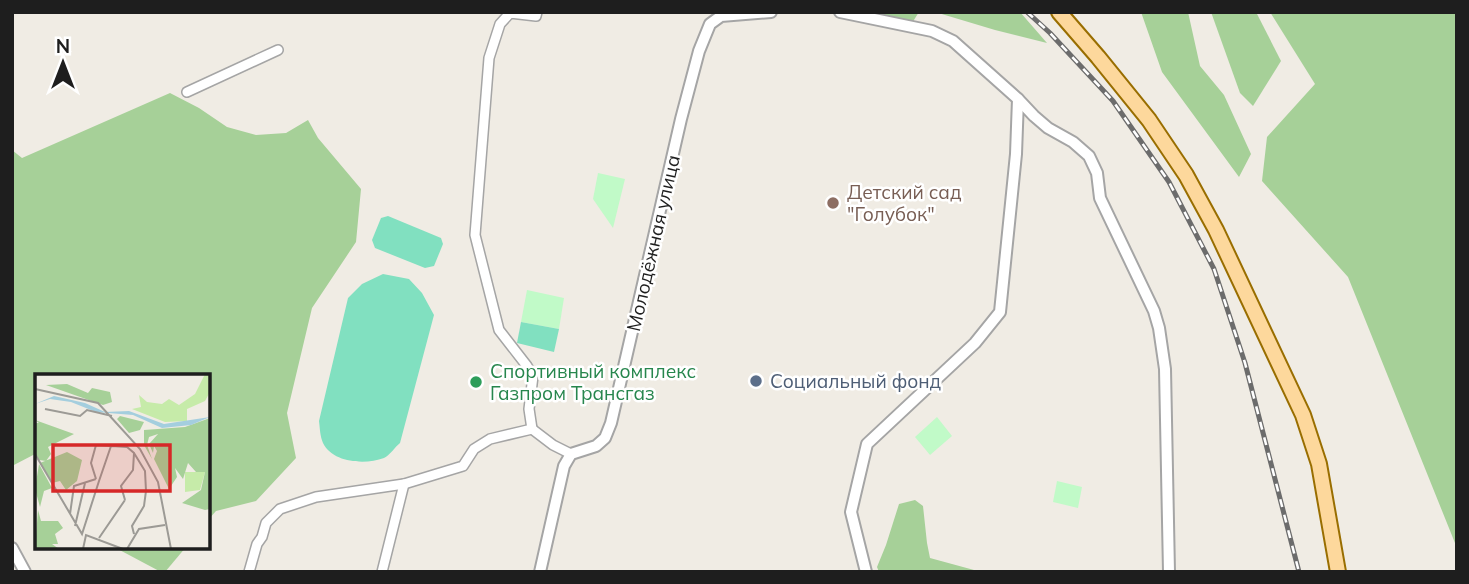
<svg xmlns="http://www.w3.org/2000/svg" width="1469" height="584" viewBox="0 0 1469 584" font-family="Mulish,sans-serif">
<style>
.forest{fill:#a6d098}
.park{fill:#c1fac8}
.pitch{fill:#81e0c0}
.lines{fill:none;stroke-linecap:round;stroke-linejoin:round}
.minor-casing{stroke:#a5a5a5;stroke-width:12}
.tertiary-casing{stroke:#a5a5a5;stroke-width:14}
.primary-casing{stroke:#996e00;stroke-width:18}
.minor{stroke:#fff;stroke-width:9}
.tertiary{stroke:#fff;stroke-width:10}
.primary{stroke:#fdd89c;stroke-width:14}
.rail-casing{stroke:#6c6c6c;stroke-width:5}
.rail{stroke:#fff;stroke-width:2.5;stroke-dasharray:8;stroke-linecap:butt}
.education-dot{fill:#8d6e63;stroke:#fff;stroke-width:2.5}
.service-dot{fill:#5c6f8a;stroke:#fff;stroke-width:2.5}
.leisure-dot{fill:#2e9e5b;stroke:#fff;stroke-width:2.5}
.labels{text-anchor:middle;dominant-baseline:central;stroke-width:5;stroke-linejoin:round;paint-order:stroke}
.education-label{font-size:19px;fill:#785e54;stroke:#fff;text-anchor:start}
.street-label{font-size:19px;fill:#1e1e1e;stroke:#fff}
.leisure-label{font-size:19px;fill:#27864d;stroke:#fff;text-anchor:start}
.service-label{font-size:19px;fill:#4e5e75;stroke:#fff;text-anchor:start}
.inset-road{fill:none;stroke:#9c9a95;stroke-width:2}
.view{fill:#d62828;fill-opacity:0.15;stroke:#d62828;stroke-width:3.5}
.inset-edge{fill:none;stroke:#1e1e1e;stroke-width:3.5}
</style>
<rect width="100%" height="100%" fill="#f0ece4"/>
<!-- forest -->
<g class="forest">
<path d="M862 12H919L912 23Z"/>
<path d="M935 12H1020L1047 43 995 30Z"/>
<path d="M1141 12H1188L1200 66 1224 95 1251 154 1239 177 1162 72Z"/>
<path d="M1211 12H1256L1281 61 1253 106 1240 93Z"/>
<path d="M1270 12H1457V548L1348 277 1262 181 1267 137 1315 84Z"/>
<path d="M170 93 199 108 227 127 256 135 286 133 308 120 318 138 361 189 356 242 312 308 287 413 296 458 256 501 216 511 208 520V376H37V453L12 466V150L22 158Z"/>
<path d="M915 500 923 506 927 543 930 558 974 570 973 572H879L877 567 886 545 899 504Z"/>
<path d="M114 547H186L165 572H161Z"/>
</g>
<!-- park -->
<g class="park">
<path d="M598 173 625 179 613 228 593 199Z"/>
<path d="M527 290 564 298 559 329 521 322Z"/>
<path d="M937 417 952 436 930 455 915 437Z"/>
<path d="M1057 481 1082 487 1078 508 1053 502Z"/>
</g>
<!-- pitch -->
<g class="pitch">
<path d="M388 216 441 238 443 244 434 266 425 268 375 248 372 240 381 218Z"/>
<path d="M383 274 409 279 422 293 434 315 400 443C395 447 390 455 384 458 365 465 333 463 323 443 320 436 320 429 319 421L348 298 362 284Z"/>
<path d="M521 322 559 329 554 352 517 343Z"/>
</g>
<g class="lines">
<!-- minor casing -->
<g class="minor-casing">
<g id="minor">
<path d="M187 92 278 50"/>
<path d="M532 429 529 409 533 376 527 366 499 330 475 235 489 58 500 24 510 13 536 16 537 12"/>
<path d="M532 429 553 445 571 454"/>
<path d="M249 572 257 544 262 537 266 523 280 509 316 497 404 484 463 466 474 449 490 439 532 429"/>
<path d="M382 572 404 484"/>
</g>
</g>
<!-- tertiary casing -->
<g class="tertiary-casing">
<g id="tertiary">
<path d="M840 12 932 31 953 41 1018 99 1016 154 1000 312 975 343 867 444 851 512 866 572"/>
<path d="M1018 99 1034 116 1048 128 1073 142 1089 156 1097 173 1100 198 1154 311 1159 328 1165 369 1169 572"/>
<path d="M12 548 25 572"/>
<path d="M540 572 564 466 571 454 596 446 605 438 611 423 681 119 699 51 710 24 721 16 771 12"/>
</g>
</g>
<!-- primary casing -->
<g class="primary-casing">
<path id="primary" d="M1059 12 1098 57 1149 120 1186 175 1216 230 1303 415 1319 464 1338 572"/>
</g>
<!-- minor -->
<use href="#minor" class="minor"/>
<!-- tertiary -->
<use href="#tertiary" class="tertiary"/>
<!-- primary -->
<use href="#primary" class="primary"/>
<!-- rail casing -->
<g class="rail-casing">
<path id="rail" d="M1027 12 1050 33 1113 101 1169 182 1214 269 1245 363 1299 572"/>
</g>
<!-- rail -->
<use href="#rail" class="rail"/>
</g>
<!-- markers -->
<circle class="education-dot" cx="833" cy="203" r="7"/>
<circle class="service-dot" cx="756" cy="381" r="7"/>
<circle class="leisure-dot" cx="476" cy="382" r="7"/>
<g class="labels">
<!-- education labels -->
<g class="education-label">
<text x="847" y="192">Детский сад<tspan x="847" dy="22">"Голубок"</tspan></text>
</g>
<!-- street labels -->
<g class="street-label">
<text transform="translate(653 243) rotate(-77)">Молодёжная улица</text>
</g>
<!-- leisure labels -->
<g class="leisure-label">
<text x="490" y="371">Спортивный комплекс<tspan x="490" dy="22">Газпром Трансгаз</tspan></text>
</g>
<!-- service labels -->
<g class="service-label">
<text x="770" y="381">Социальный фонд</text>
</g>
</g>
<!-- overview -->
<g transform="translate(35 374)">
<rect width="175" height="175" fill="#f0ece4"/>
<path d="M170 0H175V18L170 27 152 35V47L130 48 97 35 106 33 104 21 112 28 127 30 134 25 144 31 160 20ZM150 98H170L165 116 150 118Z" fill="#c6eba9"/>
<path d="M32 10 53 19 57 14 75 18 77 28 68 31 11 11ZM85 42 109 48 105 56 94 59 82 45ZM175 44V135L170 136 147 129 166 116 170 98H161L153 89 148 105 140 94 142 103 134 115 119 85 122 77 119 72 118 79 114 70 123 60 114 63 112 71 117 85 109 71V56L150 53ZM0 46 39 60 13 73 16 80 11 87 4 86 0 79V49H4ZM32 78 47 86 42 107 31 116 25 107 17 109 5 89ZM4 90 17 114 9 117 5 133 0 115ZM3 136 6 147H23L28 154 20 160 23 170H17L24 175H0Z" fill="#a6d098"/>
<path d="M19 22 50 29 70 38 94 37 129 50 175 43 156 51 127 54 98 41 61 38 36 28 15 25 0 30Z" fill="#a4cede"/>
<path class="inset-road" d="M0 15 63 29 105 75 123 108 136 175M10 35 45 42 52 36 77 42M61 71 92 73 99 79 98 96 86 112 90 126M0 80 47 160 64 107M61 105 56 89 61 71M64 107 76 72M35 140 39 112 61 105M40 152 50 109M99 160 97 152 109 132 111 117 110 97 99 79M64 164 90 126M48 175 51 161 88 175M92 175 104 155 130 151"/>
<path class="view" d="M18 71H135V117H18Z"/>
<rect width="175" height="175" class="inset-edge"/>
</g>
<!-- border -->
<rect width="1469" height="584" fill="none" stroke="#1e1e1e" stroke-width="28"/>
<!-- north arrow -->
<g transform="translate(63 63)" stroke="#ffffff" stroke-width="5" paint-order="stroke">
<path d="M0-5L12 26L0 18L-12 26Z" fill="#1e1e1e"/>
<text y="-10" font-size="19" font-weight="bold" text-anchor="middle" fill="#1e1e1e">N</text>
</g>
</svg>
